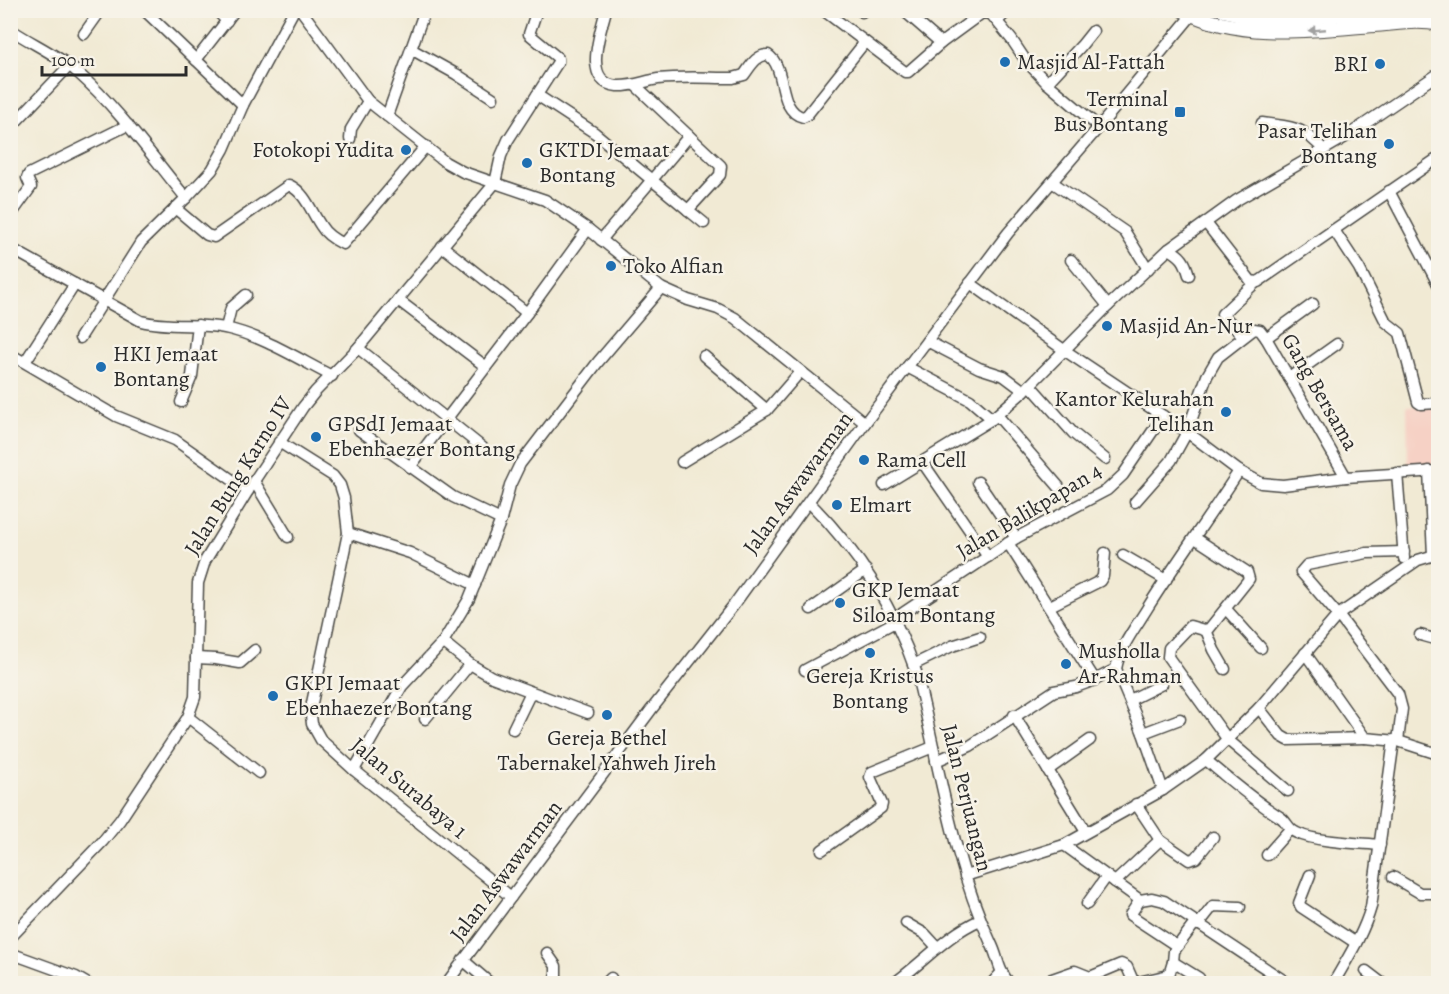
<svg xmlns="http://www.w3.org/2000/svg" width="1449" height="994" viewBox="0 0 1449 994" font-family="Alegreya,serif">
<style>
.built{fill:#f6d1c5}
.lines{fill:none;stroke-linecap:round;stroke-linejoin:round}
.minor-casing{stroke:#494844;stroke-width:13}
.major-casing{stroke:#494844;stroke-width:16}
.minor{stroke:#fff;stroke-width:10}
.major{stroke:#fff;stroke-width:14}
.oneway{fill:#a0a0a0}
.poi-dot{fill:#1f6fb2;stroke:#f7f3e8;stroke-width:2}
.labels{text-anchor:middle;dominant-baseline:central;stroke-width:5;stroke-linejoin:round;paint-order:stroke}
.poi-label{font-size:22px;fill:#2b2b2b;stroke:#f7f3e8;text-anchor:start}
.street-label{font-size:22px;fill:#2b2b2b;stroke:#f7f3e8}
</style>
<rect width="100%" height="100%" fill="#f7f3e8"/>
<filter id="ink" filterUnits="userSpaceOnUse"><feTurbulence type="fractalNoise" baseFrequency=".0167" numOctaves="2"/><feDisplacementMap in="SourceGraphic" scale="12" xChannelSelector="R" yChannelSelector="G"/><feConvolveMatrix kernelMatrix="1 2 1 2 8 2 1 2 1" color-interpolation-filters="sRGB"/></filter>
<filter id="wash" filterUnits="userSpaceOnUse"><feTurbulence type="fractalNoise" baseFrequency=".008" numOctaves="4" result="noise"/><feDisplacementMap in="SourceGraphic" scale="24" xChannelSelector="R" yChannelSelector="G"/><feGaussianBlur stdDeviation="1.35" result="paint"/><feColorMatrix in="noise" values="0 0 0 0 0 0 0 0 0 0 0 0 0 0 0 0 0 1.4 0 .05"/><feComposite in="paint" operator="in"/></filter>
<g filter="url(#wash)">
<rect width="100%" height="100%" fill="#f1ead4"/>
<!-- built -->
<path class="built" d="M1407 406H1438V467H1408Z"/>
</g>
<g filter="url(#ink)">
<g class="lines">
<!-- minor casing -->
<g class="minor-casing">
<g id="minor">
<path d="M144 10 243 105"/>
<path d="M216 10 227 21"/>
<path d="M301 10 368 101 445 162 463 172 545 200 588 229 661 288 688 300 718 309 735 318 865 423"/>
<path d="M606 10C601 31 581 83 617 86 631 87 645 81 658 79 683 76 708 78 733 78L744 75C750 67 757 54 768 55 787 67 777 111 803 117L807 115 865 42"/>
<path d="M823 10 905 72H908L941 43 982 13 991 14 1012 40 1026 61 1047 83 1099 127"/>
<path d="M903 10 941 43"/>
<path d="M862 12 864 10"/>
<path d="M997 21 1009 10"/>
<path d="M10 29C32 44 57 54 77 72 118 108 151 155 186 198"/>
<path d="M84 34 101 10"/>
<path d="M411 49 456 74 493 98"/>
<path d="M196 60 235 10"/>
<path d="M1047 83 1081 46 1093 31"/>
<path d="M537 95 595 133 688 210 720 175 721 166 635 85"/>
<path d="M387 116 425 10"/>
<path d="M1262 123C1295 128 1300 125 1324 150"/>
<path d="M10 128 69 66"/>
<path d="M350 139 351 129 368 101"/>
<path d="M1052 182 1125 232 1148 269"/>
<path d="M1389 191 1438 284"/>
<path d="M175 208 207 235 214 237 289 185C306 193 311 212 321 226 325 233 335 240 343 244L426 146"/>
<path d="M688 210 704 223"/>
<path d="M10 216 31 187 27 178 29 174 128 125"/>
<path d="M1206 223 1251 281 1258 282 1438 158"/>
<path d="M1334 230 1359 268 1386 322 1400 333 1418 402 1421 404 1438 403"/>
<path d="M601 240 689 136"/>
<path d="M442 246 527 313"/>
<path d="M10 248 141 321C168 328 197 323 225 328 263 336 298 359 332 376"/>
<path d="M1169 249C1182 256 1185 261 1189 275"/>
<path d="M1071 260 1108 306"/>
<path d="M970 283 1064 350 1187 432 1239 471 1261 483 1283 485 1346 477 1438 471"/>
<path d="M398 300 485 366"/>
<path d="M226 328 231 308 246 295"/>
<path d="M1243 336 1222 314 1255 283"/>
<path d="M80 338 141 242 186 198 212 170 224 149 243 105 294 10"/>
<path d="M1266 338 1313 304"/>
<path d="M927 341 979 368 1004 376 1024 391"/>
<path d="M358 348 483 448"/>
<path d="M10 354 116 416 175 440 248 491"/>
<path d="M704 356 767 410"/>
<path d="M25 362 75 284"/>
<path d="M907 367 970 400 992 419"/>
<path d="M1289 378 1337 344"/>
<path d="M1030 385 1073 433 1105 459"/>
<path d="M181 402 192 376 198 325"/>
<path d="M997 415 1059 487"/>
<path d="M359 430 453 497 501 520"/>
<path d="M279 442 333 476 340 485 344 498 348 533 312 703 311 715 312 724 321 740 354 770 511 897"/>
<path d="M682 462 767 410 800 372"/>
<path d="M923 463 988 557"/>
<path d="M410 467 527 313 588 229"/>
<path d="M1429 471 1433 555"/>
<path d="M1397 473 1404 558"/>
<path d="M254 481 288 537"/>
<path d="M978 482 1016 538"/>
<path d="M884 485 992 419 1024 391 1108 306 1169 249 1237 200 1344 138 1438 74"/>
<path d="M809 502C857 550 894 608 916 672 939 762 951 858 991 943 999 959 997 969 1010 984"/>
<path d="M1135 502 1171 461 1187 432 1207 376 1218 357 1254 329 1260 330 1266 338 1346 477"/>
<path d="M348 533 410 553 475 585"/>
<path d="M1195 538 1247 572 1249 579 1209 629 1204 630 1190 626 1169 648 1168 657 1228 740 1288 791"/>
<path d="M1008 543 1095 680"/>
<path d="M1404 552 1367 553 1307 565 1301 572 1338 615 1418 560 1438 554"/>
<path d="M1123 555 1166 580"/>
<path d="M1050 606 1100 581 1103 576 1105 553"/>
<path d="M811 609 866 570"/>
<path d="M1226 609 1261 648"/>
<path d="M894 619 1016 538 1107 490 1123 475 1163 416"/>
<path d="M1206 630 1214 650 1225 669"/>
<path d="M1420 635 1438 640"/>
<path d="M443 642 470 664 492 677 588 713"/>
<path d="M1305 653 1365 738 1398 741 1438 754"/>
<path d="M196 658 216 659 240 663 255 650"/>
<path d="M913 665 952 646 980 637"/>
<path d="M805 670 895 622"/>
<path d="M1130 700 1162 684"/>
<path d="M1259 708 1281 736 1288 740 1365 738"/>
<path d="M1014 715 1086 832"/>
<path d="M188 717 259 773"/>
<path d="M425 719 470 664"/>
<path d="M513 729 531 692"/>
<path d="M1143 733 1180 719"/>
<path d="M1206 760C1230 780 1254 801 1280 817 1287 821 1288 830 1297 833 1316 842 1358 843 1380 845"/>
<path d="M936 761 970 746 1054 691 1076 687 1095 680 1116 669"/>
<path d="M354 770 402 686 443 642 469 599 501 520 510 485 520 464 598 362 661 288"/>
<path d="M1048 770 1090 740"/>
<path d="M1163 790 1143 733 1116 669C1120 646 1136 627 1148 607 1177 561 1209 517 1239 471"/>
<path d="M1136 804 1160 840 1189 860 1196 858 1213 837"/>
<path d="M1064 845 1140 900 1152 898 1164 901 1289 984"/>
<path d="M822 850 881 808 882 804 870 777 872 772 933 747"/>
<path d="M1267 855 1290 829"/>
<path d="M1310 875 1299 903 1301 907 1356 943"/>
<path d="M965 876 1064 845 1163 790 1206 760 1259 708 1338 615 1398 694 1402 709 1398 741"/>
<path d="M1393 877 1420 893H1438"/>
<path d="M1115 882 1160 840"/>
<path d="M1140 900 1130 915 1177 946"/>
<path d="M1087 904 1107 876"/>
<path d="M906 923 925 934 937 947"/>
<path d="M1198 925 1213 906 1240 907"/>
<path d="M10 938 103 841 120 820 188 717 195 697 198 583 205 561 254 481 303 407 315 392 358 348 495 183 501 156 508 140 558 62V58L529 34 537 10"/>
<path d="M10 953 76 977 88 984"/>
<path d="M547 953 556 966V984"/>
<path d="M463 960 491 984"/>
<path d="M1173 962 1199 978"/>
<path d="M1366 971 1383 984"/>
<path d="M446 984 651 710 733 606 865 423 1008 233 1099 127 1196 10"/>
<path d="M605 984 611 978"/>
<path d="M893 984C923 963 946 935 980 920"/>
<path d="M991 984 1001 973"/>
<path d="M1038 984 1075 971 1090 977 1121 964 1127 967 1134 983 1169 975 1173 962 1174 951 1195 923"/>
<path d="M1333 984C1347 959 1363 935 1371 907L1394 740"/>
</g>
</g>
<!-- major casing -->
<g class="major-casing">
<g id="major">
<path d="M1183 10C1242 40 1311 30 1374 25 1394 24 1419 19 1438 24"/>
<path d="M1224 10 1255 18 1279 19 1405 10"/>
</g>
</g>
<!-- minor -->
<use href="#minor" class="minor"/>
<!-- major -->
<use href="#major" class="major"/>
</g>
<!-- one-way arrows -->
<defs><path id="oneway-solid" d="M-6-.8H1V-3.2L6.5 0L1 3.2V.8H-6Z" transform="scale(1.5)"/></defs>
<use class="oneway" href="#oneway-solid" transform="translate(1317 30) rotate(175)"/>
</g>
<!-- markers -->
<g class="poi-dot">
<circle cx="1005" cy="62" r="6"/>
<circle cx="1380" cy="64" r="6"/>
<rect x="1174" y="106" width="12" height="12" rx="3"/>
<circle cx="1389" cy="144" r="6"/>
<circle cx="406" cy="150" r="6"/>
<circle cx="527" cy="163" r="6"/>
<circle cx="611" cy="266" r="6"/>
<circle cx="1107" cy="326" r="6"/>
<circle cx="101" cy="367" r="6"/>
<circle cx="1226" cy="412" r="6"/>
<circle cx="316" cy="437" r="6"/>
<circle cx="864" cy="460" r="6"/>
<circle cx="837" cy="505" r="6"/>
<circle cx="840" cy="603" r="6"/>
<circle cx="870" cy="653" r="6"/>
<circle cx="1066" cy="664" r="6"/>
<circle cx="273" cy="696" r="6"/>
<circle cx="607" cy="715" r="6"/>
</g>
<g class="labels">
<!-- poi labels -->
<g class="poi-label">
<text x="1017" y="62">Masjid Al-Fattah</text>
<text x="1368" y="64" text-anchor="end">BRI</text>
<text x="1168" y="99" text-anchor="end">Terminal<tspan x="1168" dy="25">Bus Bontang</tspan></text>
<text x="1377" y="131" text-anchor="end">Pasar Telihan<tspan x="1377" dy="25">Bontang</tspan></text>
<text x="394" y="150" text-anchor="end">Fotokopi Yudita</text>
<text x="539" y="150">GKTDI Jemaat<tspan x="539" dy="25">Bontang</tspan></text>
<text x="623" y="266">Toko Alfian</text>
<text x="1119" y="326">Masjid An-Nur</text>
<text x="113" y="354">HKI Jemaat<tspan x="113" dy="25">Bontang</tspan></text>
<text x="1214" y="399" text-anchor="end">Kantor Kelurahan<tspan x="1214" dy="25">Telihan</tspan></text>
<text x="328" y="424">GPSdI Jemaat<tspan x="328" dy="25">Ebenhaezer Bontang</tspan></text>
<text x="876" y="460">Rama Cell</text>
<text x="849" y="505">Elmart</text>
<text x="852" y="590">GKP Jemaat<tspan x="852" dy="25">Siloam Bontang</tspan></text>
<text x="1078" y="651">Musholla<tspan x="1078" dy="25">Ar-Rahman</tspan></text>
<text x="870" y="676" text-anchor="middle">Gereja Kristus<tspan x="870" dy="25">Bontang</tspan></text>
<text x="285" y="683">GKPI Jemaat<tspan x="285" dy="25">Ebenhaezer Bontang</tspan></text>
<text x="607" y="738" text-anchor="middle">Gereja Bethel<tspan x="607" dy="25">Tabernakel Yahweh Jireh</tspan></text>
</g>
<!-- street labels -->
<g class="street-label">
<text transform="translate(1320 392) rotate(60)">Gang Bersama</text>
<text transform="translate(238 476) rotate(-58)">Jalan Bung Karno IV</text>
<text transform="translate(798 483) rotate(-54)">Jalan Aswawarman</text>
<text transform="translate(1029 511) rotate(-31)">Jalan Balikpapan 4</text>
<text transform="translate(409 788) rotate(40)">Jalan Surabaya 1</text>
<text transform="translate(967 798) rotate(76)">Jalan Perjuangan</text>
<text transform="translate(506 871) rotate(-53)">Jalan Aswawarman</text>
</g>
</g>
<!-- margin -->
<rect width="1449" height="994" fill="none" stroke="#f7f3e8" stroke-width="36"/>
<!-- scale -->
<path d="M42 66v9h144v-9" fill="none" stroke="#2b2b2b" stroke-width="3"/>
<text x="51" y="66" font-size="18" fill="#2b2b2b" stroke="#f7f3e8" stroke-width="4.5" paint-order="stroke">100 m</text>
</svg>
